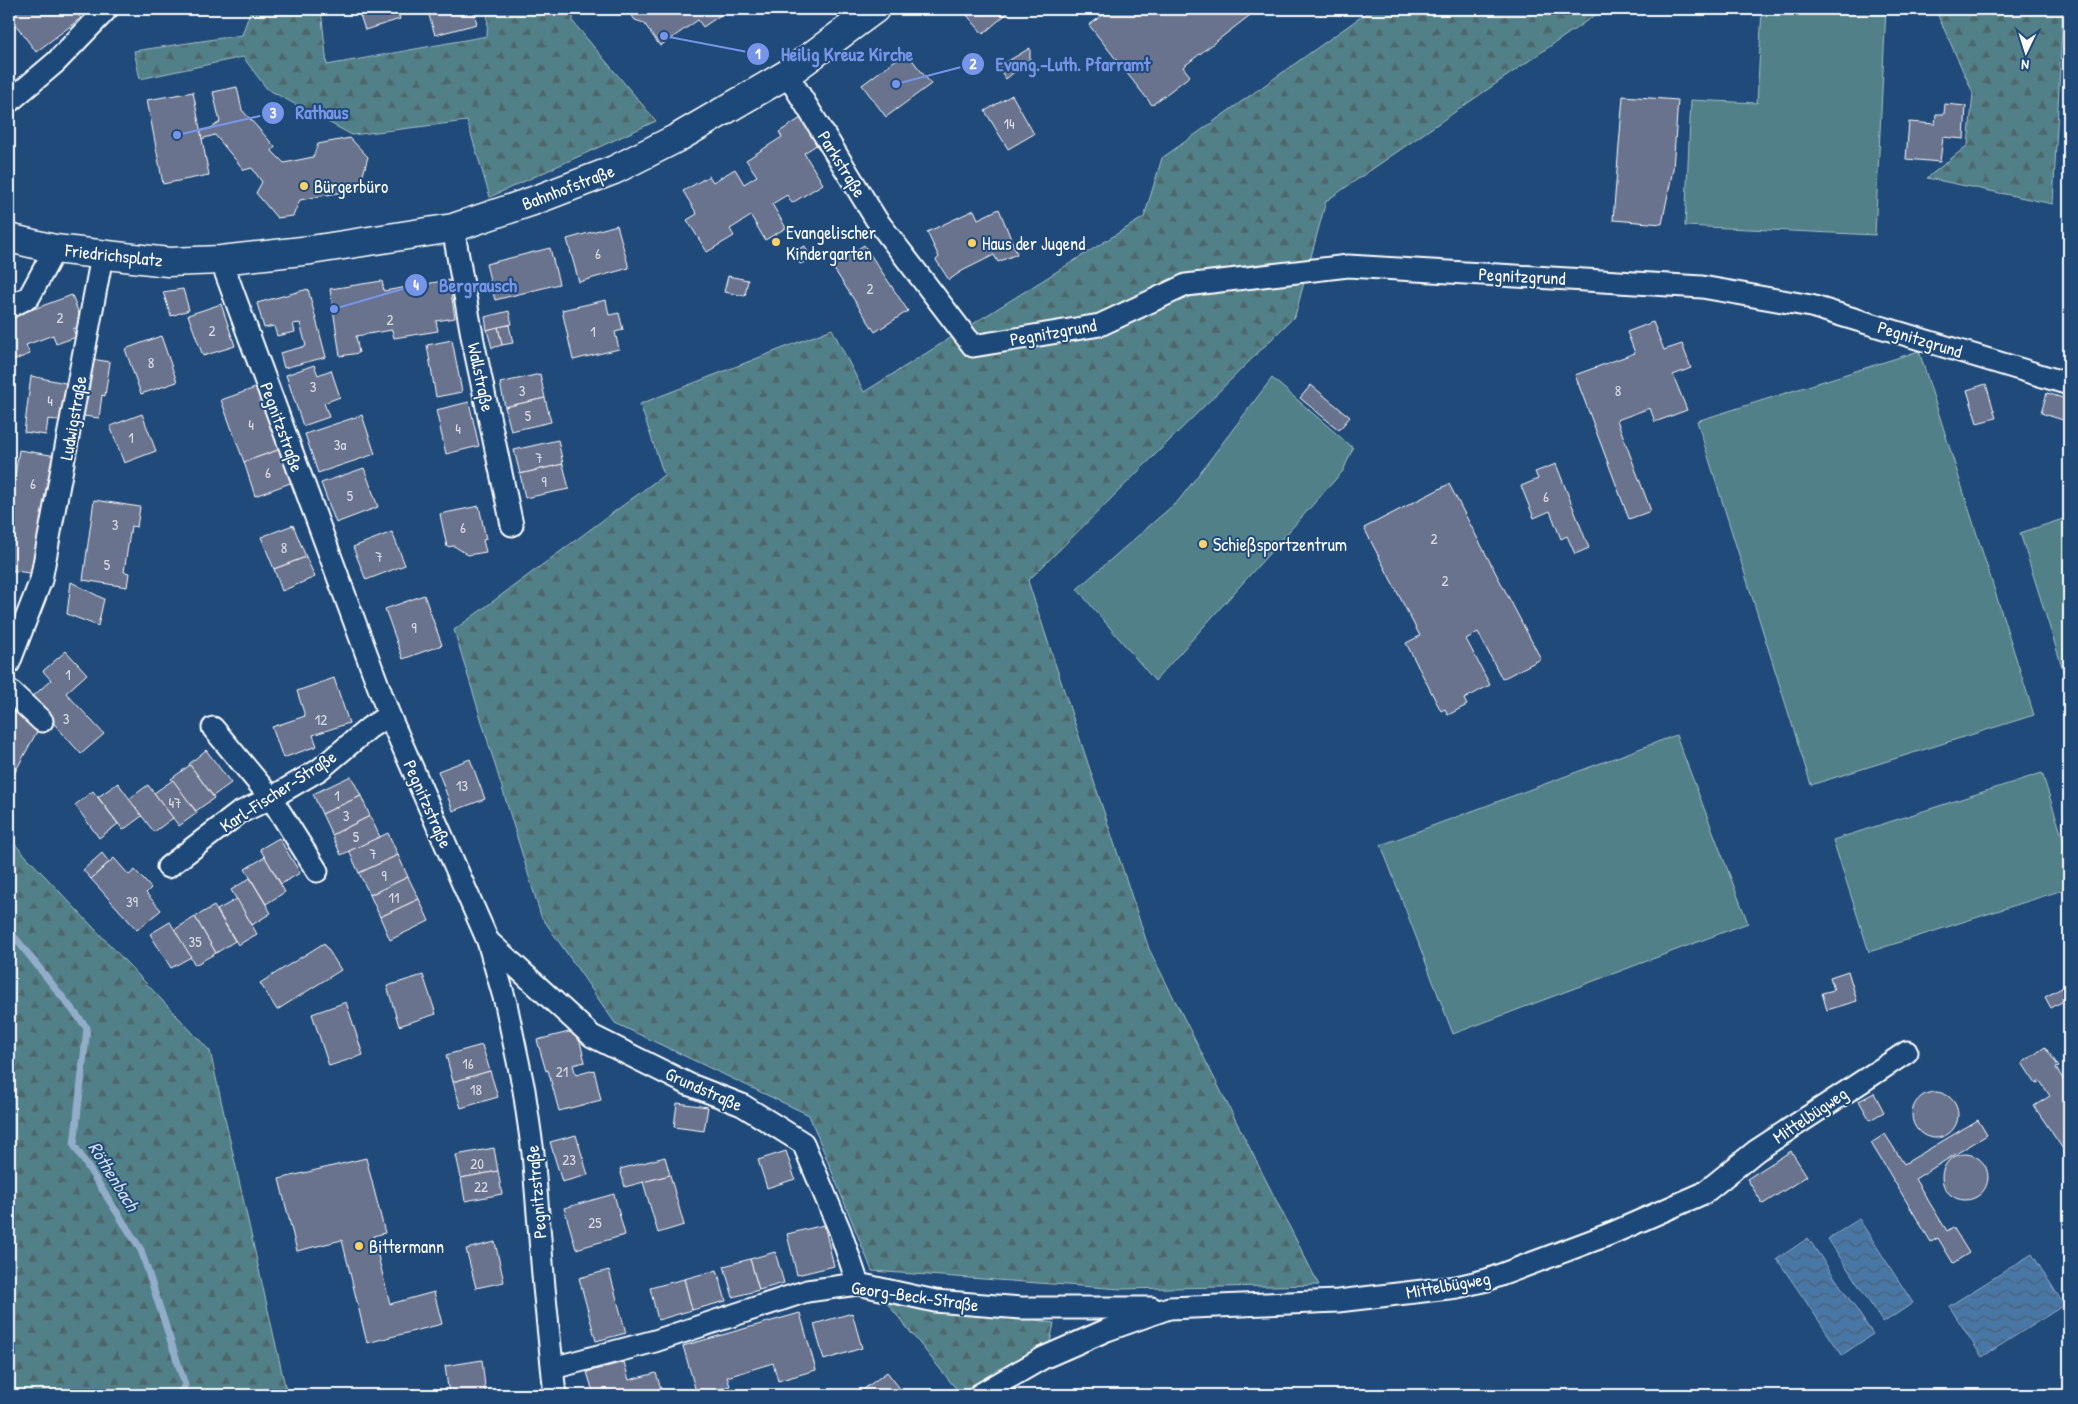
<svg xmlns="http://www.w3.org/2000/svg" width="2078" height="1404" viewBox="0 0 2078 1404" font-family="'Patrick Hand',sans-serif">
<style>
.forest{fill:url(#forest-firs);stroke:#a8c0c4}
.garden{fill:#518089;stroke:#a8c0c4}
.water{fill:url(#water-waves);stroke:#92adc9}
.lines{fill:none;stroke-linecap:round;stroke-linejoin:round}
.stream{stroke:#92adc9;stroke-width:7}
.building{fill:#6b738e;stroke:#fff}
.street-casing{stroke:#fff;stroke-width:25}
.secondary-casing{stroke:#fff;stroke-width:31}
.street{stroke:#1f4a7a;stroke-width:21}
.secondary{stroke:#1f4a7a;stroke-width:28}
.poi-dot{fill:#ffd166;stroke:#1f4a7a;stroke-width:2}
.labels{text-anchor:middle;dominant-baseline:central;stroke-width:4;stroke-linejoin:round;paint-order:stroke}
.number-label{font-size:15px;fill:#dadce3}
.street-label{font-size:18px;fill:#fff;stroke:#1f4a7a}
.poi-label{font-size:18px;fill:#fff;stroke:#1f4a7a;text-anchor:start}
.water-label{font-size:19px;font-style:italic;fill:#d2dde8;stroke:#1f4a7a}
.leader{fill:none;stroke:#7795e8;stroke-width:2}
.callout-dot{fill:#7795e8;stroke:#1f4a7a;stroke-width:2}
.mark-label{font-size:15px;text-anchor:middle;font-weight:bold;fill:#fff}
.callout-label{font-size:19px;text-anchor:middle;font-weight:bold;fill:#7795e8;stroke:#1f4a7a;stroke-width:4;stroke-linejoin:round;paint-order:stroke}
</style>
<defs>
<pattern id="forest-firs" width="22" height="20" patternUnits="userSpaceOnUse" patternTransform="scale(1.25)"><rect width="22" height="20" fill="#518089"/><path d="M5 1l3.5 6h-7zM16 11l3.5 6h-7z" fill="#4e666a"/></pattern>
<pattern id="water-waves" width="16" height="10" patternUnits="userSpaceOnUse" patternTransform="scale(1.25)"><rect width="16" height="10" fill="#4977a5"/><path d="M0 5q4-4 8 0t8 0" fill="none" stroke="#4b5f74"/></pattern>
</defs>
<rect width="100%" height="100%" fill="#1f4a7a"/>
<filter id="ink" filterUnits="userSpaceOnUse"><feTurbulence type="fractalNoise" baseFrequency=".02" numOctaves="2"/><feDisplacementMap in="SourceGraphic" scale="10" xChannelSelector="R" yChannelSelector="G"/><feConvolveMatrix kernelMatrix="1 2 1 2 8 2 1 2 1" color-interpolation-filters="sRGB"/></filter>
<g filter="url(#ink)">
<!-- forest -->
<g class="forest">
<path d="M251 9H321L327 65 487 36 488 9H573V22L656 121 490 197 467 121 352 135 267 89 243 57 140 79 134 51 242 35Z"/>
<path d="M1372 9H1604L1326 201 1295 316 1028 581 1149 949 1319 1285 1121 1289 872 1271 809 1115 615 1023 541 916 454 630 664 475 640 404 832 329 864 392 1144 217 1162 158Z"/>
<path d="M1935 9H2063L2053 204 1927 178 1968 145 1973 93Z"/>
<path d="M9 838 210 1051 287 1395H9V1348L15 1336 9 1320Z"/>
<path d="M879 1293 1054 1323 1047 1357 978 1395H961Z"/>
</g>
<!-- garden -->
<g class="garden">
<path d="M1762 9H1886L1875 235 1685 226 1691 100 1757 103Z"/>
<path d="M1919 351 2034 715 1811 785 1697 421Z"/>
<path d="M1272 378 1353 448 1343 471 1155 681 1077 589 1179 500Z"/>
<path d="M2069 517V689L2020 533Z"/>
<path d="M1676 735 1748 923 1453 1034 1381 845Z"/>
<path d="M2042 773 2069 858V888L1869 952 1833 840Z"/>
</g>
<!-- water -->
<g class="water">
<path d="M1859 1219 1913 1303 1883 1323 1828 1239Z"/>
<path d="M1808 1238 1873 1334 1842 1355 1777 1259Z"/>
<path d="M2032 1254 2064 1305 1982 1357 1949 1306Z"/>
</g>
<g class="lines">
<!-- stream -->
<path class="stream" d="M9 930 87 1028 74 1145 141 1250 185 1385 179 1395"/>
</g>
<!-- building -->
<g class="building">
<path d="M22 9H75L81 18 36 52 10 17Z"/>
<path d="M358 9H397L400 19 365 30Z"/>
<path d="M427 9H473L477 24 435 35Z"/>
<path d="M627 9H728V10L703 27 698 20 660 46 644 23 635 20Z"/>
<path d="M962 9H1012L983 34Z"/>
<path d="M1111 9H1258L1183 67 1190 76 1152 105 1089 25Z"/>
<path d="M1030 48V59L1006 79 998 67Z"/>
<path d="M906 52 931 84 886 117 862 85Z"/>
<path d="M237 87 242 110 275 147 272 151 284 163 313 157 318 144 350 138 368 157 359 189 300 200 293 216 277 218 256 193 262 182 252 168 244 170 215 135 201 139 199 131 211 128 220 122 213 92Z"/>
<path d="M193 92 209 175 163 184 147 100Z"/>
<path d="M1012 95 1034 134 1008 149 985 111Z"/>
<path d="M1623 96 1678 100 1673 169 1662 224 1613 220Z"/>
<path d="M1945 104 1966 106 1964 139 1943 137 1940 162 1906 159 1909 122 1935 124 1936 114H1944Z"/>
<path d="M801 118 818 144 804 153 823 184 792 203 787 195 772 204 786 228 765 240 751 216 730 229 734 236 707 252 687 220 697 214 683 191 709 176 713 182 735 169 744 184 757 176 746 160 782 137 779 132Z"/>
<path d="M999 209 1017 254 998 262 994 255 962 271 949 280 936 260 939 257 927 232 974 210 978 219Z"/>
<path d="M617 225 629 268 579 282 567 239Z"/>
<path d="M864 245 908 311 875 332 832 266Z"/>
<path d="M805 246 811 259 800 264 794 251Z"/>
<path d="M550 248 559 284 495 300 486 264Z"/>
<path d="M728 276 748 280 745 296 724 292Z"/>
<path d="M449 280 455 318 436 321 438 331 394 338 392 330 356 336 359 353 340 356 330 289 382 281 384 291Z"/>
<path d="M183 289 189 310 171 316 163 292Z"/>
<path d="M308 289 326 357 284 368 280 353 306 346 300 323 293 324 295 332 277 336 274 326 264 328 257 303Z"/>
<path d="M72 295 83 325 73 329 76 337 56 344 53 335 26 345 30 354 9 362V318Z"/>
<path d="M606 300 609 315 619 313 623 330 615 332 619 349 573 360 562 310Z"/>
<path d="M221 304 235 346 203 356 188 315Z"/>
<path d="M509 311 512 324 487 330 485 317Z"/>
<path d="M1653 322 1664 350 1682 344 1691 368 1673 375 1687 410 1655 422 1650 408 1617 420 1651 511 1629 519 1575 375 1635 353 1627 332Z"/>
<path d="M509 325 513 343 502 345 498 327Z"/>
<path d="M498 327 502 345 492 348 487 330Z"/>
<path d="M161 336 177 382 141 394 125 349Z"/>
<path d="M452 340 462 392 436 397 427 345Z"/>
<path d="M92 359 110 362 105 396 102 395 99 418 83 416Z"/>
<path d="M314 365 318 375 331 370 340 397 324 403 329 417 303 426 286 375Z"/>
<path d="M540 374 545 398 505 407 500 383Z"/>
<path d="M31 376 70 384 65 421 48 419 46 435 24 432Z"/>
<path d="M1986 384 1996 418 1977 423 1967 390Z"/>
<path d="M1311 385 1350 417 1339 430 1300 398Z"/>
<path d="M258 387 281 449 244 462 221 400Z"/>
<path d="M2047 393 2069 400V422L2041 413Z"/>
<path d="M545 398 551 422 511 431 505 407Z"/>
<path d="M469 402 479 446 446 454 436 410Z"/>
<path d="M142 414 156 451 124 463 110 426Z"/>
<path d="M362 415 375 454 318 473 305 434Z"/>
<path d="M558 440 563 464 520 474 514 450Z"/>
<path d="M281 449 293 482 255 496 244 462Z"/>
<path d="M19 450 57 456 36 574 9 570V508H10Z"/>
<path d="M563 464 569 489 525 498 520 474Z"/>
<path d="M1556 464 1589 548 1575 554 1567 536 1561 539 1550 511 1534 518 1521 486 1538 479 1535 472Z"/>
<path d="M364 468 378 507 336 523 321 483Z"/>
<path d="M1449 484 1541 659 1502 679 1478 632 1466 639 1490 685 1464 699 1467 705 1448 715 1445 709 1441 711 1406 643 1420 636 1364 528Z"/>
<path d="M94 500 140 507 137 527 131 526 124 572 129 573 127 587 83 580Z"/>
<path d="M479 506 486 539 483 540 486 552 468 555 454 546 447 547 440 514Z"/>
<path d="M293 525 306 557 274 569 261 537Z"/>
<path d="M392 532 405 565 366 580 353 547Z"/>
<path d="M306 557 315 577 282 591 274 569Z"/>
<path d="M71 582 104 599 98 626 67 614Z"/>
<path d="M424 595 442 645 403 659 385 609Z"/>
<path d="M66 651 87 674 66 693 104 734 81 754 31 698 51 680 43 671Z"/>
<path d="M334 678 349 723 313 735 317 746 283 758 272 727 305 716 297 691Z"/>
<path d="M9 709 40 726 9 783Z"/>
<path d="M206 750 231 783 213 796 189 764Z"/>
<path d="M470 759 485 799 453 811 438 771Z"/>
<path d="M190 765 214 798 196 811 171 779Z"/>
<path d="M351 776 361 796 322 814 313 794Z"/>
<path d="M173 780 197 813 179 826 154 793Z"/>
<path d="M118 783 142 816 123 830 98 797Z"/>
<path d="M148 785 173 818 154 832 129 799Z"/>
<path d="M93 791 118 824 99 838 75 805Z"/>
<path d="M361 796 370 816 332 835 322 814Z"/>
<path d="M370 816 380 837 341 855 332 835Z"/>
<path d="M388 833 398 855 359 873 349 851Z"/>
<path d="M279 838 300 873 281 884 260 849Z"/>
<path d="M102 853 109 862 91 879 83 870Z"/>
<path d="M398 855 408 877 370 895 359 873Z"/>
<path d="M265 857 285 892 266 904 245 869Z"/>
<path d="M114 858 129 875 135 870 151 888 146 893 161 910 137 930 91 879Z"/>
<path d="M408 877 419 899 380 917 370 895Z"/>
<path d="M250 878 271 913 252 925 231 890Z"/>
<path d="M237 899 257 934 238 945 217 910Z"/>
<path d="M419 899 429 921 390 940 380 917Z"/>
<path d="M214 906 235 941 216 953 195 917Z"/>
<path d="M195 917 216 953 195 965 174 930Z"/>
<path d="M170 922 191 957 171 968 150 934Z"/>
<path d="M324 943 341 970 277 1010 260 983Z"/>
<path d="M1848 971 1857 1001 1827 1010 1822 993 1834 990 1830 977Z"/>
<path d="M423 975 436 1014 399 1026 387 986Z"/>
<path d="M2069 984V998L2051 1008 2045 997Z"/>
<path d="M346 1002 363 1055 329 1066 312 1014Z"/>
<path d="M577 1030 585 1062 573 1065 576 1075 594 1070 601 1100 559 1111 548 1070 546 1071 537 1040Z"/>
<path d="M482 1045 490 1071 453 1082 446 1055Z"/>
<path d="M2045 1047 2059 1067 2056 1068 2067 1085 2069 1084V1154L2067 1155 2034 1106 2050 1096 2040 1081 2036 1084 2022 1063Z"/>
<path d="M490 1071 498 1097 461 1108 453 1082Z"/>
<circle cx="1935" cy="1115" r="23"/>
<path d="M1874 1093 1884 1112 1870 1120 1859 1101Z"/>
<path d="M677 1103 708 1107 704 1131 674 1127Z"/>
<path d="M1978 1120 1987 1135 1915 1179 1947 1231 1953 1227 1969 1253 1953 1263 1938 1238 1931 1242 1871 1143 1885 1134 1904 1164Z"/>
<path d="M576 1135 588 1175 562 1182 550 1142Z"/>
<path d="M494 1148 498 1171 461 1178 456 1155Z"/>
<path d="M786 1151 795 1179 767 1188 758 1160Z"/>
<path d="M1791 1151 1807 1176 1763 1204 1747 1179Z"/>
<circle cx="1965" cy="1177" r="23"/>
<path d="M665 1157 670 1175 625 1187 620 1169Z"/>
<path d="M366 1158 385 1233 373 1236 390 1304 434 1292 442 1324 367 1343 342 1240 297 1251 279 1179Z"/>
<path d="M498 1171 502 1194 465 1201 461 1178Z"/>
<path d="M670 1175 684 1225 658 1233 643 1182Z"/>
<path d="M614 1194 625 1235 576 1249 564 1208Z"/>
<path d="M824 1225 834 1266 797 1275 787 1234Z"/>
<path d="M495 1242 504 1282 476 1288 466 1249Z"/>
<path d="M775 1252 784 1283 759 1290 750 1259Z"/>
<path d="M750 1259 759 1290 733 1297 724 1266Z"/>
<path d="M609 1270 626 1333 596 1341 579 1278Z"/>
<path d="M717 1270 726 1301 692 1310 684 1279Z"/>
<path d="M684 1279 692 1310 658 1320 650 1288Z"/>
<path d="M800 1313 816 1370 778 1381 773 1363 727 1377 730 1386 697 1395 683 1346Z"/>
<path d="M852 1313 862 1348 824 1360 814 1324Z"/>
<path d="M482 1360 486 1395H449L445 1366Z"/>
<path d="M624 1362 629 1380 656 1373 662 1392 650 1395H594L587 1372Z"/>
<path d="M887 1372 905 1395H856Z"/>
</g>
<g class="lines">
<!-- street casing -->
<g class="street-casing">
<g id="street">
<path d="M787 74 876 219 973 346 1100 325 1186 285 1348 266 1702 287 1811 306 2069 384"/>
<path d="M9 102 56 62 107 9"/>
<path d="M453 228 473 341 512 525"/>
<path d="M221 260 389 715 488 941 506 1004 524 1090 533 1153 544 1287 555 1395"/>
<path d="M9 307 29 297 55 249"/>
<path d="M9 663 41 580 102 256"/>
<path d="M9 690 42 721"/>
<path d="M213 728 271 798 317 871"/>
<path d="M168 867 239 813 271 798 319 770 369 728 389 715"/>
<path d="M488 941 592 1036 688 1084 742 1105 803 1143 840 1231 858 1284"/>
<path d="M553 1368 655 1341 807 1291 858 1284 935 1301 1021 1308H1152"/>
<path d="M979 1395 1043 1358 1107 1330 1169 1308 1338 1301 1457 1287 1487 1280 1610 1234 1704 1193 1756 1151 1907 1052"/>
</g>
</g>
<!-- secondary casing -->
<g class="secondary-casing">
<path id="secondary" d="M9 238 55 249 168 262 221 260 311 250 453 228 533 201 614 170 679 137 787 74 875 9"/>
</g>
<!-- street -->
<use href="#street" class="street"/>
<!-- secondary -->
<use href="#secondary" class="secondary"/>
</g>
</g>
<!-- markers -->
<g class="poi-dot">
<circle cx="304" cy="186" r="5"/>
<circle cx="776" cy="242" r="5"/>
<circle cx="972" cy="243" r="5"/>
<circle cx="1203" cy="544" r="5"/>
<circle cx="359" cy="1246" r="5"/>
</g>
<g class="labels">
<!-- number labels -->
<g class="number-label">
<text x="1009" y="123">14</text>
<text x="598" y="253">6</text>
<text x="870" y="288">2</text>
<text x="60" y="317">2</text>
<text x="390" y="319">2</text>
<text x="212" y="330">2</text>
<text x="593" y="331">1</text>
<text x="151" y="362">8</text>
<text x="313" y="386">3</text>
<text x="522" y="390">3</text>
<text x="1618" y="390">8</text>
<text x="50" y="400">4</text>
<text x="528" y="415">5</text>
<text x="251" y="424">4</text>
<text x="458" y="428">4</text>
<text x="131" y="437">1</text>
<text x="340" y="444">3a</text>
<text x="539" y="457">7</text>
<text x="268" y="472">6</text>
<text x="544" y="481">9</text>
<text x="33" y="483">6</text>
<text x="350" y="495">5</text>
<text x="1546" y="496">6</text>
<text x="115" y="524">3</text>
<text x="463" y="527">6</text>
<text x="1434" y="538">2</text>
<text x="284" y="547">8</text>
<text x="379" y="556">7</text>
<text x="107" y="564">5</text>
<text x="1445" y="580">2</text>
<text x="414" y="627">9</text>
<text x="68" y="674">1</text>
<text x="66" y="718">3</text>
<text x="321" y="719">12</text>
<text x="462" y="785">13</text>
<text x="337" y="795">1</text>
<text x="175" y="802">47</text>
<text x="346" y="815">3</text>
<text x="356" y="836">5</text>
<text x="373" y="853">7</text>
<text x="384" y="875">9</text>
<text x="394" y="897">11</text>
<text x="132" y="901">39</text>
<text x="195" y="941">35</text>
<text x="468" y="1063">16</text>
<text x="562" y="1071">21</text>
<text x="476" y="1089">18</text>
<text x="569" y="1159">23</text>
<text x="477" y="1163">20</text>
<text x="481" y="1186">22</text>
<text x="595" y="1222">25</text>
</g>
<!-- street labels -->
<g class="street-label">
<text transform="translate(842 164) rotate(58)">Parkstraße</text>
<text transform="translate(568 187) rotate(-21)">Bahnhofstraße</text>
<text transform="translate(114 255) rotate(6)">Friedrichsplatz</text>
<text transform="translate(1522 276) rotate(3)">Pegnitzgrund</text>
<text transform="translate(1053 332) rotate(-10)">Pegnitzgrund</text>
<text transform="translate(1920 339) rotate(17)">Pegnitzgrund</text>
<text transform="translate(481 377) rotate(78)">Wallstraße</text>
<text transform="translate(73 418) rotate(-80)">Ludwigstraße</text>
<text transform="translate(282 427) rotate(70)">Pegnitzstraße</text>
<text transform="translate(278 791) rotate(-33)">Karl-Fischer-Straße</text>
<text transform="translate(428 804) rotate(66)">Pegnitzstraße</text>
<text transform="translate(704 1089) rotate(24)">Grundstraße</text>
<text transform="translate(1810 1115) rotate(-34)">Mittelbügweg</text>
<text transform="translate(536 1192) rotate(-95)">Pegnitzstraße</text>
<text transform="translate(1448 1285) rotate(-10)">Mittelbügweg</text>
<text transform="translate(915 1296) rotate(8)">Georg-Beck-Straße</text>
</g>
<!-- poi labels -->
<g class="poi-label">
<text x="314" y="186">Bürgerbüro</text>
<text x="786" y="232">Evangelischer<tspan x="786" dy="21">Kindergarten</tspan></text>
<text x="982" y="243">Haus der Jugend</text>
<text x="1213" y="544">Schießsportzentrum</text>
<text x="369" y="1246">Bittermann</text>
</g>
<!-- water labels -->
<g class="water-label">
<text transform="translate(114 1176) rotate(58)">Röthenbach</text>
</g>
</g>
<!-- callouts -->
<path class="leader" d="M664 36L758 54M896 84L973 64M177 135L273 113M334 309L416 285"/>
<g class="callout-dot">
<circle cx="664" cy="36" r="5"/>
<circle cx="896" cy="84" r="5"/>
<circle cx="177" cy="135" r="5"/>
<circle cx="334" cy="309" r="5"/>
<circle cx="758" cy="54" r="12"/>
<circle cx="973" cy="64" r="12"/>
<circle cx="273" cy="113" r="12"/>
<circle cx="416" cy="285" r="12"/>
</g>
<g class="mark-label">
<text x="758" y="59">1</text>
<text x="973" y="69">2</text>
<text x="273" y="118">3</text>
<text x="416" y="290">4</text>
</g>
<g class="callout-label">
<text x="847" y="61">Heilig Kreuz Kirche</text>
<text x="1073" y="71">Evang.-Luth. Pfarramt</text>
<text x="322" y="119">Rathaus</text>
<text x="478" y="292">Bergrausch</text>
</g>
<!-- margin -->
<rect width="2078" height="1404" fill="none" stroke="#1f4a7a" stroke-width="30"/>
<rect x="15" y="15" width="2048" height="1374" fill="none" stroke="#fff" stroke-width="2" filter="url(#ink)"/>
<!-- north arrow -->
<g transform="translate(2026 52) rotate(184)" stroke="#1f4a7a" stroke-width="4" paint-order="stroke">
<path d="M0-4L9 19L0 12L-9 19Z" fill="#ffffff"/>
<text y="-8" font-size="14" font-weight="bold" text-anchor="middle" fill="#ffffff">N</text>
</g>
</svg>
